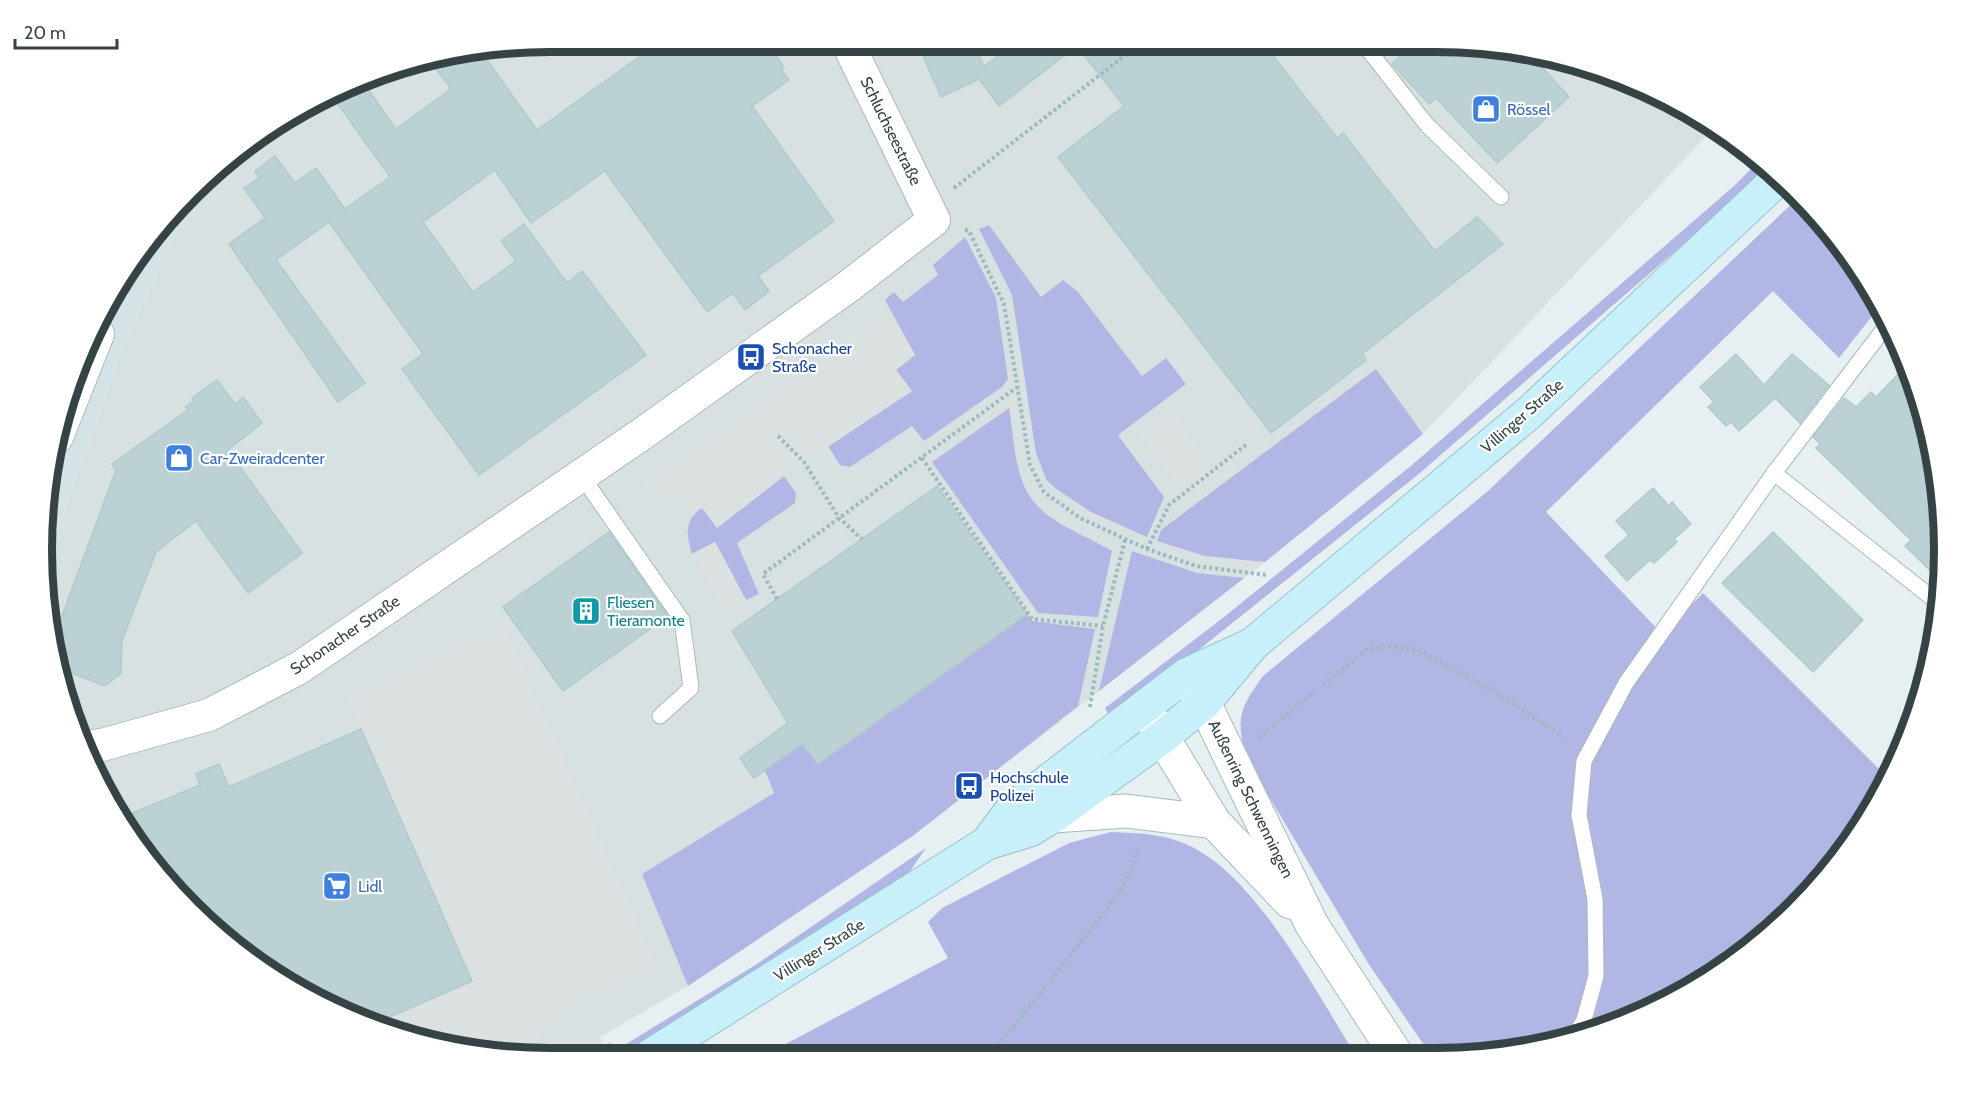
<svg xmlns="http://www.w3.org/2000/svg" width="1987" height="1100" viewBox="0 0 1987 1100" font-family="Cabin,sans-serif">
<style>
.residential{fill:#d4e3e5}
.industrial{fill:#d8e1e1}
.green{fill:#b1b6e4}
.parking{fill:#dbe0e0}
.building{fill:#bcd1d3;stroke:#b0cbcd;stroke-width:1.5}
.lines{fill:none;stroke-linecap:round;stroke-linejoin:round}
.service-casing{stroke:#a9babc;stroke-width:17}
.minor-casing{stroke:#a9babc;stroke-width:34}
.tertiary-casing{stroke:#a9babc;stroke-width:35}
.secondary-casing{stroke:#96c2cc;stroke-width:35}
.path{stroke:#9bbabd;stroke-width:4;stroke-dasharray:3 3;stroke-linecap:butt}
.service{stroke:#fff;stroke-width:15}
.minor{stroke:#fff;stroke-width:32}
.tertiary{stroke:#fff;stroke-width:33}
.secondary{stroke:#c7f0fb;stroke-width:33}
.labels{text-anchor:middle;dominant-baseline:central;stroke-width:4.5;stroke-linejoin:round;paint-order:stroke}
.shop-label{font-size:16px;fill:#366cbe;stroke:#fff;text-anchor:start}
.street-label{font-size:16px;fill:#364344;stroke:#fff}
.transit-label{font-size:16px;fill:#164399;stroke:#fff;text-anchor:start}
.culture-label{font-size:16px;fill:#0d838f;stroke:#fff;text-anchor:start}
.rim{fill:none;stroke:#364344;stroke-width:8}
</style>
<rect width="100%" height="100%" fill="#e6f0f2"/>
<!-- residential -->
<path class="residential" d="M191 200 124 344 45 565 59 419 127 268Z"/>
<!-- industrial -->
<path class="industrial" d="M550 42 1470 43 1569 59 1691 110 1715 127 1423 434 1265 562 914 835 688 986 600 1037 609 1057H517L418 1041 296 990 168 885 81 745 43 584 45 565 124 344 191 200 240 147 386 69Z"/>
<!-- green -->
<g class="green">
<path d="M1760 160 1769 166 1741 194 1420 473 1111 720 1105 708 1219 621 1412 465 1734 186Z"/>
<path d="M1799 197 1840 240 1880 306 1839 358 1773 291 1546 512 1662 634 1703 593 1883 773 1893 769 1877 804 1819 885 1720 972 1631 1019 1503 1054H1430L1368 963 1246 758C1236 717 1239 710 1263 676L1488 491Z"/>
<path d="M989 225 1041 297 1063 280 1078 292 1142 376 1166 358 1186 384 1118 435 1164 497 1147 537 1091 512 1055 488 1046 479 1036 453 1012 295 979 229Z"/>
<path d="M965 237 996 298 1008 379 1002 387 924 441 912 426 850 467 840 465 828 446 912 391 896 370 915 355 885 300 894 292 903 302 938 275 933 265Z"/>
<path d="M1376 369 1423 434 1265 562 1205 556 1157 541 1161 530Z"/>
<path d="M1009 408C1014 436 1014 474 1031 498 1048 523 1087 536 1112 551L1098 617 1038 613 932 462Z"/>
<path d="M784 476 796 493 795 503 737 543 759 594 746 600 715 542 692 554C686 534 684 521 702 507L717 528Z"/>
<path d="M1132 551 1197 573 1244 578 1099 691Z"/>
<path d="M1027 614 1032 621 1095 629 1078 706 914 835 688 986 642 874 774 793 757 751 802 744 818 764Z"/>
<path d="M1111 832C1141 833 1169 834 1196 849 1261 885 1315 991 1355 1054L763 1056 948 958 928 922 942 908 1069 843Z"/>
<path d="M926 848 908 874 696 1016 627 1057H616L613 1052 757 964Z"/>
</g>
<!-- parking -->
<g class="parking">
<path d="M889 309 915 355 896 370 912 391 784 476 717 528 702 508 693 514 639 485Z"/>
<path d="M1171 410 1218 473 1186 497 1139 434Z"/>
<path d="M715 542 746 600 723 611 692 554Z"/>
<path d="M502 622 658 968 575 1007 516 1056 499 1049 500 1054 418 1041 376 1023 471 981 347 695Z"/>
</g>
<!-- building -->
<g class="building">
<path d="M660 42H767L784 67 781 69 789 80 752 106 834 221 758 276 769 291 745 310 733 293 707 312 605 171 531 223 495 170 423 222 473 292 516 261 501 241 524 224 567 283 582 271 646 355 479 475 402 369 423 354 329 222 276 260 365 383 338 402 229 244 265 218 244 188 259 178 255 171 275 156 295 183 316 168 345 209 390 177 333 97 363 82 396 129 451 89 431 62 482 53 537 130Z"/>
<path d="M917 42H973L984 66 1016 43H1263L1337 138 1343 133 1435 251 1477 217 1503 244 1362 354 1366 360 1271 433 1058 157 1124 106 1077 46 999 106 979 79 941 97Z"/>
<path d="M1414 43H1470L1529 53 1569 97 1497 163 1436 98 1429 104 1392 64Z"/>
<path d="M1736 354 1764 385 1792 354 1829 385 1800 423 1775 398 1739 431 1731 422 1726 426 1708 407 1714 402 1700 387Z"/>
<path d="M1907 365 1928 418 1944 518 1942 582 1905 546 1911 540 1816 448 1820 444 1813 437 1844 398 1856 407 1871 392 1876 397Z"/>
<path d="M217 380 235 404 243 397 262 423 228 450 302 553 248 593 196 521 156 552 122 641 121 673 105 686 63 670 55 635 116 470 112 464 188 410 186 407 194 401 192 398Z"/>
<path d="M937 486 1027 614 818 764 802 744 754 778 740 758 788 723 732 631Z"/>
<path d="M1653 488 1669 506 1672 502 1691 524 1674 539 1677 542 1654 563 1650 560 1627 581 1605 556 1629 535 1616 521Z"/>
<path d="M609 532 668 616 563 691 503 607Z"/>
<path d="M1773 532 1863 620 1813 672 1722 583Z"/>
<path d="M361 729 472 981 376 1023 296 990 168 885 125 816 200 785 196 774 219 764 229 787Z"/>
</g>
<g class="lines">
<!-- service casing -->
<g class="service-casing">
<g id="service">
<path d="M1363 43 1427 125 1501 197"/>
<path d="M1774 473 1941 605"/>
<path d="M581 475 682 620 691 688 660 716"/>
<path d="M1576 1034 1584 1020 1596 976 1595 899 1579 815 1584 761 1626 683 1774 473 1890 321"/>
</g>
</g>
<!-- minor casing -->
<g class="minor-casing">
<g id="minor">
<path d="M57 437 98 334"/>
<path d="M82 747 102 745 209 715 299 668 642 434 849 286 934 220 847 42"/>
</g>
</g>
<!-- tertiary casing -->
<g class="tertiary-casing">
<g id="tertiary">
<path d="M1188 679 1204 703 1312 925 1396 1054"/>
<path d="M1144 707 1214 822 1290 902"/>
<path d="M1053 816 1126 811 1214 822"/>
</g>
</g>
<!-- secondary casing -->
<g class="secondary-casing">
<g id="secondary">
<path d="M987 843 1013 808 1186 675 1247 647"/>
<path d="M650 1056 987 843 1030 830 1053 816 1164 736 1204 703 1253 644 1530 412 1780 177"/>
</g>
</g>
<!-- path -->
<g class="path">
<path d="M954 188 1141 43"/>
<path d="M965 230 969 231 1004 304 1030 465 1044 492 1080 518 1147 549 1196 566 1266 575"/>
<path d="M778 436 804 462 839 518 862 539"/>
<path d="M922 458 1032 619 1103 626"/>
<path d="M1147 549 1169 505 1247 444"/>
<path d="M777 599 763 574 1016 388"/>
<path d="M1090 707 1103 626 1125 540"/>
<path d="M1258 738 1366 650 1388 646 1420 651 1490 689 1559 734 1566 742"/>
<path d="M991 1055 1107 909 1130 875 1139 847"/>
<path d="M589 1057 611 1044"/>
</g>
<!-- service -->
<use href="#service" class="service"/>
<!-- minor -->
<use href="#minor" class="minor"/>
<!-- tertiary -->
<use href="#tertiary" class="tertiary"/>
<!-- secondary -->
<use href="#secondary" class="secondary"/>
</g>
<!-- icons -->
<defs>
<g id="shop-square" transform="scale(1.5)"><rect x="-9" y="-9" width="18" height="18" rx="4" fill="#3f7fe0" stroke="#fff"/><path d="M-5-2.5h2.3a2.7 3.5 0 0 1 5.4 0H5L5.5 6h-11ZM-1.5-2.5h3a1.5 2.3 0 0 0-3 0Z" fill="#fff"/></g>
<g id="bus-square" transform="scale(1.5)"><rect x="-9" y="-9" width="18" height="18" rx="4" fill="#1a4fb4" stroke="#fff"/><path d="M-5-6H5V4H4V6H2V4H-2V6H-4V4H-5ZM-3.5-4V0h7V-4ZM-3.5 1.2v1.5H-2V1.2ZM2 1.2v1.5H3.5V1.2Z" fill="#fff"/></g>
<g id="building-square" transform="scale(1.5)"><rect x="-9" y="-9" width="18" height="18" rx="4" fill="#0f9aa8" stroke="#fff"/><path d="M-4-6H4V6H1V3H-1V6H-4ZM-2.5-4.3h1.7v1.8h-1.7ZM.8-4.3h1.7v1.8H.8ZM-2.5-1h1.7V.8h-1.7ZM.8-1h1.7V.8H.8Z" fill="#fff"/></g>
<g id="supermarket-square" transform="scale(1.5)"><rect x="-9" y="-9" width="18" height="18" rx="4" fill="#3f7fe0" stroke="#fff"/><path d="M-6-5.5h2.5l.6 2H6L4.5 2H-2.5L-4.4-4H-6ZM-1.5 3.2a1.3 1.3 0 1 0 .1 0ZM3 3.2a1.3 1.3 0 1 0 .1 0Z" fill="#fff"/></g>
</defs>
<g fill-rule="evenodd">
<use href="#shop-square" x="1486" y="109"/>
<use href="#bus-square" x="751" y="357"/>
<use href="#shop-square" x="179" y="458"/>
<use href="#building-square" x="586" y="611"/>
<use href="#bus-square" x="969" y="786"/>
<use href="#supermarket-square" x="337" y="886"/>
</g>
<g class="labels">
<!-- shop labels -->
<g class="shop-label">
<text x="1507" y="109">Rössel</text>
<text x="200" y="458">Car-Zweiradcenter</text>
<text x="358" y="886">Lidl</text>
</g>
<!-- street labels -->
<g class="street-label">
<text transform="translate(891 131) rotate(64)">Schluchseestraße</text>
<text transform="translate(1522 416) rotate(-41)">Villinger Straße</text>
<text transform="translate(345 635) rotate(-34)">Schonacher Straße</text>
<text transform="translate(1251 799) rotate(64)">Außenring Schwenningen</text>
<text transform="translate(819 950) rotate(-32)">Villinger Straße</text>
</g>
<!-- transit labels -->
<g class="transit-label">
<text x="772" y="348">Schonacher<tspan x="772" dy="18">Straße</tspan></text>
<text x="990" y="777">Hochschule<tspan x="990" dy="18">Polizei</tspan></text>
</g>
<!-- culture labels -->
<g class="culture-label">
<text x="607" y="602">Fliesen<tspan x="607" dy="18">Tieramonte</tspan></text>
</g>
</g>
<!-- crop -->
<path d="M0 0H1987V1100H0ZM550 52H1436A498 498 0 0 1 1934 550V550A498 498 0 0 1 1436 1048H550A498 498 0 0 1 52 550V550A498 498 0 0 1 550 52Z" fill="#fff" fill-rule="evenodd"/>
<path class="rim" d="M550 52H1436A498 498 0 0 1 1934 550V550A498 498 0 0 1 1436 1048H550A498 498 0 0 1 52 550V550A498 498 0 0 1 550 52Z"/>
<!-- scale -->
<path d="M15 39v9h102v-9" fill="none" stroke="#364344" stroke-width="3"/>
<text x="24" y="39" font-size="18" fill="#364344" stroke="#ffffff" stroke-width="4.5" paint-order="stroke">20 m</text>
</svg>
